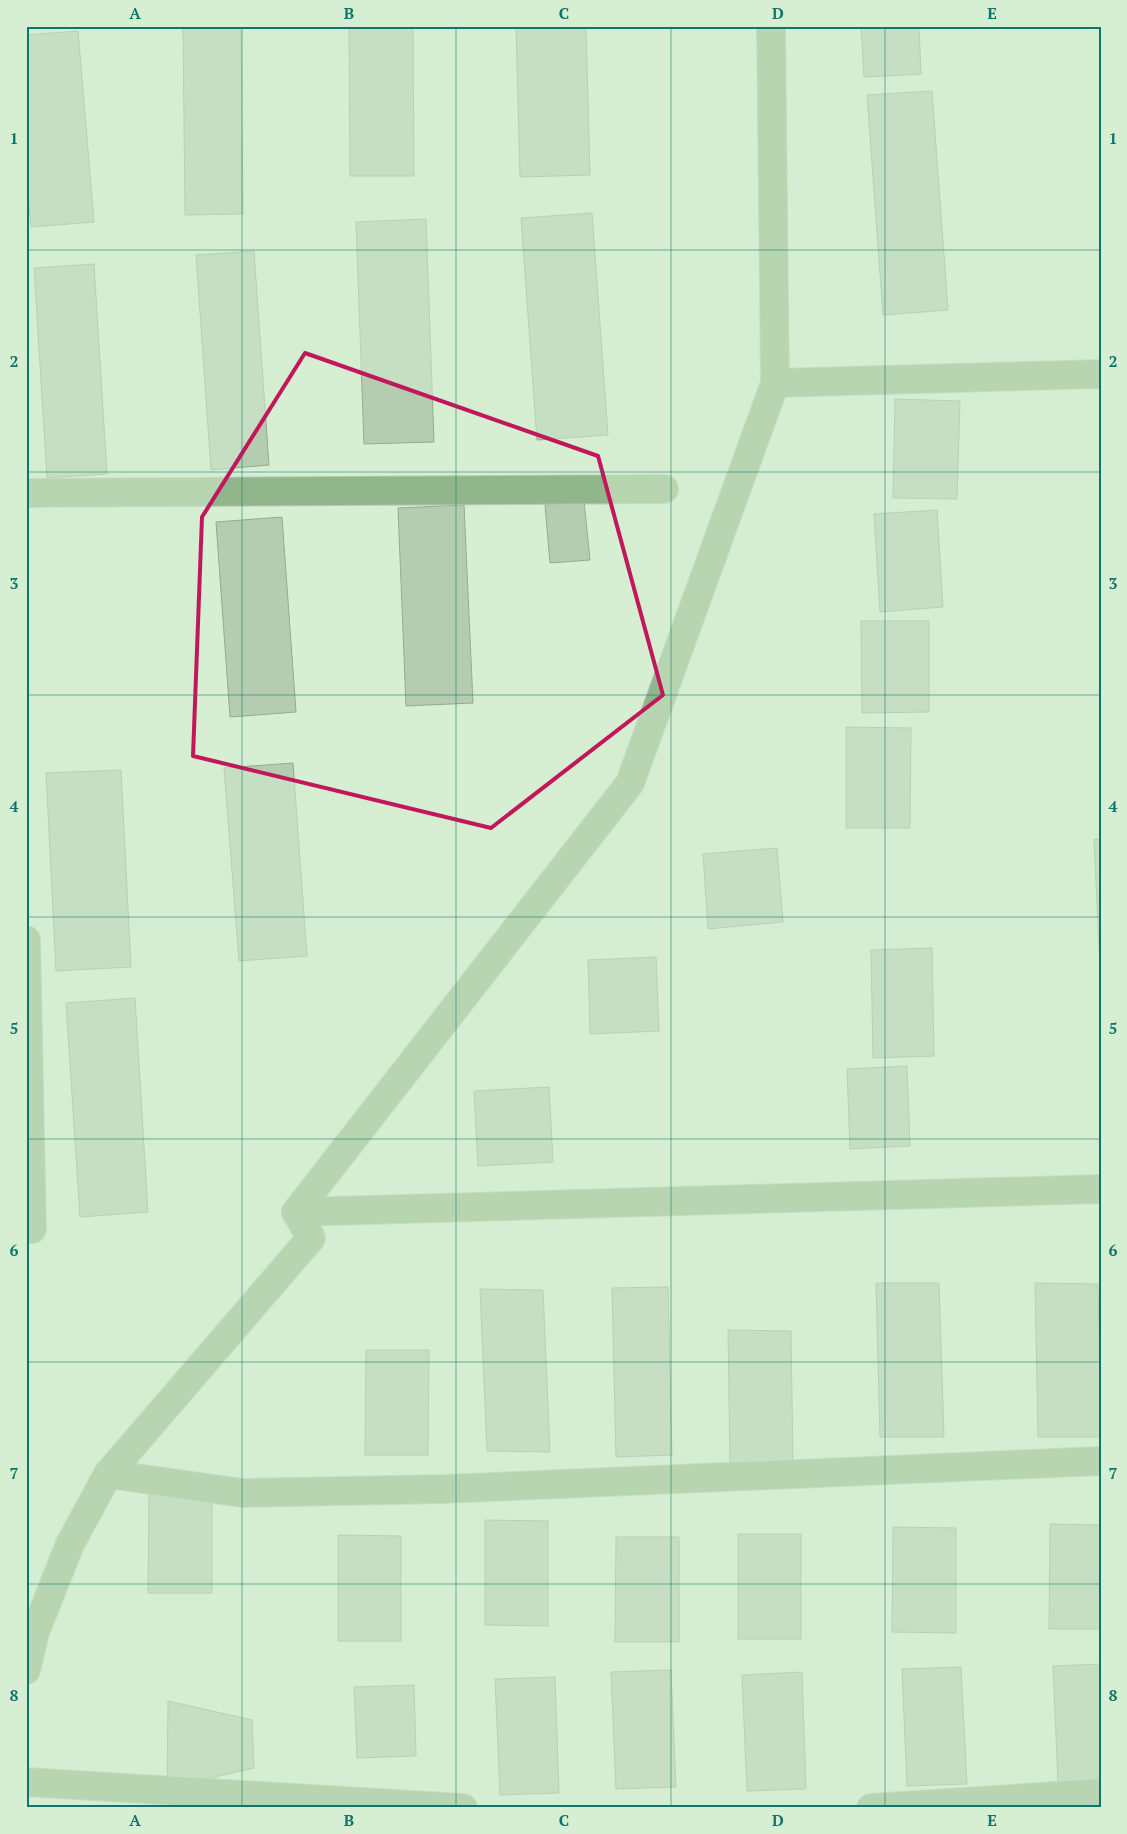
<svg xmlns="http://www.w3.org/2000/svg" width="1127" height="1834" viewBox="0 0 1127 1834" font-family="'PT Serif',serif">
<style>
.building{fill:#b4ccb0;stroke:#94ab90}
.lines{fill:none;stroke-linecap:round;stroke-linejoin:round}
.minor-casing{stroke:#b5cab0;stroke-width:30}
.minor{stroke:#92b68b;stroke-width:28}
.marked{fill:none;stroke:#c2185b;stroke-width:4;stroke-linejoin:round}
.grid{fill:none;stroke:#0f766e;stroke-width:1;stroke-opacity:0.55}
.neatline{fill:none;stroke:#0f766e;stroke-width:2}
.grid-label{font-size:16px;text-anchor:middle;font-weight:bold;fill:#0f766e}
</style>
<rect width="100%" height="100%" fill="#d6eed1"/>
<!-- building -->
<g class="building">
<path d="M183 26H241L243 214 185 215Z"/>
<path d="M349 26H413L414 176H350Z"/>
<path d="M516 26H586L590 175 520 177Z"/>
<path d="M861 26H919L921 74 864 77Z"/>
<path d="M78 31 94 222 31 227 26 174V35Z"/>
<path d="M932 91 948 310 883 315 867 95Z"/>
<path d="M592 213 608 435 537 440 521 218Z"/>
<path d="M426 219 434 442 364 444 356 222Z"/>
<path d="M254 251 269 465 211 470 196 255Z"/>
<path d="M94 264 107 474 47 478 34 268Z"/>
<path d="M895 399 960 401 957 499 893 498Z"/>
<path d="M584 501 590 560 550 563 545 505Z"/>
<path d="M464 505 473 703 406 706 398 508Z"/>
<path d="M937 510 943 607 880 612 874 514Z"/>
<path d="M282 517 296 712 230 717 216 522Z"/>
<path d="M861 621H929V712L862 713Z"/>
<path d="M846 727 911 728 910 828H846Z"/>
<path d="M293 763 307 956 239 961 224 768Z"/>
<path d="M121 770 131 967 56 971 46 773Z"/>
<path d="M1094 839H1101V989Z"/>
<path d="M777 848 783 922 708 929 703 854Z"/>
<path d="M932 948 934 1056 873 1058 871 950Z"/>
<path d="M656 957 659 1031 590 1034 588 960Z"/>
<path d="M135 998 148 1212 80 1217 66 1003Z"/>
<path d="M907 1066 910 1146 850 1149 847 1069Z"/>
<path d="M549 1087 553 1162 478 1166 474 1091Z"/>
<path d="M876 1283H939L944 1437H880Z"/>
<path d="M1035 1283 1098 1284 1101 1437H1038Z"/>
<path d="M668 1287 672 1455 616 1457 612 1288Z"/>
<path d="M480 1289 543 1290 550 1452 487 1451Z"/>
<path d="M728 1330 791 1331 793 1464 730 1463Z"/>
<path d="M366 1350H429L428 1455H365Z"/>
<path d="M149 1488H212V1593H148Z"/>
<path d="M485 1520 548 1521V1626L485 1625Z"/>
<path d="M1050 1524 1101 1525V1629H1049Z"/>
<path d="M893 1527 956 1528V1633L892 1632Z"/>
<rect x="738" y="1534" width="63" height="105"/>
<path d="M338 1535 401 1536V1641H338Z"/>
<path d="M616 1537H679V1642H615Z"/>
<path d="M1101 1664V1781L1058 1783 1053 1666Z"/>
<path d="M961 1667 967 1784 907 1786 902 1669Z"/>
<path d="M671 1670 676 1787 616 1789 611 1672Z"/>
<path d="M802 1672 806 1789 747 1791 742 1675Z"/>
<path d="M555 1677 559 1793 500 1795 495 1679Z"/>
<path d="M414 1685 416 1756 357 1758 354 1687Z"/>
<path d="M168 1701 252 1720 254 1768 167 1788Z"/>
</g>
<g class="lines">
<!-- minor casing -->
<g class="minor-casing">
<g id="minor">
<path d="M775 383 1101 374"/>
<path d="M26 493 664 489"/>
<path d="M26 940 32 1229"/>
<path d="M296 1212 1101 1189"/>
<path d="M108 1474 242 1493 443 1489 1101 1461"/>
<path d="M26 1670 35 1632 70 1544 108 1474 311 1238 296 1212 630 783 775 383 771 26"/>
<path d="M26 1782 463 1808"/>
<path d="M871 1808 1101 1793"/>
</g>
</g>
<!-- minor -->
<use href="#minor" class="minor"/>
</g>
<!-- marked area -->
<path d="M0 0H1127V1834H0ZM305 353 598 456 663 695 491 828 193 756 202 517Z" fill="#d6eed1" fill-opacity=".55" fill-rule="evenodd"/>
<path class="marked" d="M305 353 598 456 663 695 491 828 193 756 202 517Z"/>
<!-- grid -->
<path class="grid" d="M242 26V1808M456 26V1808M671 26V1808M885 26V1808M26 250H1101M26 472H1101M26 695H1101M26 917H1101M26 1139H1101M26 1362H1101M26 1584H1101"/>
<!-- border -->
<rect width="1127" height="1834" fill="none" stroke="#d6eed1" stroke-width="55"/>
<rect x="28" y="28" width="1072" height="1778" class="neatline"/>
<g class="grid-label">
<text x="135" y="19">A</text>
<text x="349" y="19">B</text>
<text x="564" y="19">C</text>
<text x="778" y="19">D</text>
<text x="992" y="19">E</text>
<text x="14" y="144">1</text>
<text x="1113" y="144">1</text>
<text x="14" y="367">2</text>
<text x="1113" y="367">2</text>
<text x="14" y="589">3</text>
<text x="1113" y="589">3</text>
<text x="14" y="812">4</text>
<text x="1113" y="812">4</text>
<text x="14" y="1034">5</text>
<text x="1113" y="1034">5</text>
<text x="14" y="1256">6</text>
<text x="1113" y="1256">6</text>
<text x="14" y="1479">7</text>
<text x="1113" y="1479">7</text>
<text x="14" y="1701">8</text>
<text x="1113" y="1701">8</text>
<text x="135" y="1826">A</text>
<text x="349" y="1826">B</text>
<text x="564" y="1826">C</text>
<text x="778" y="1826">D</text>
<text x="992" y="1826">E</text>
</g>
</svg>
